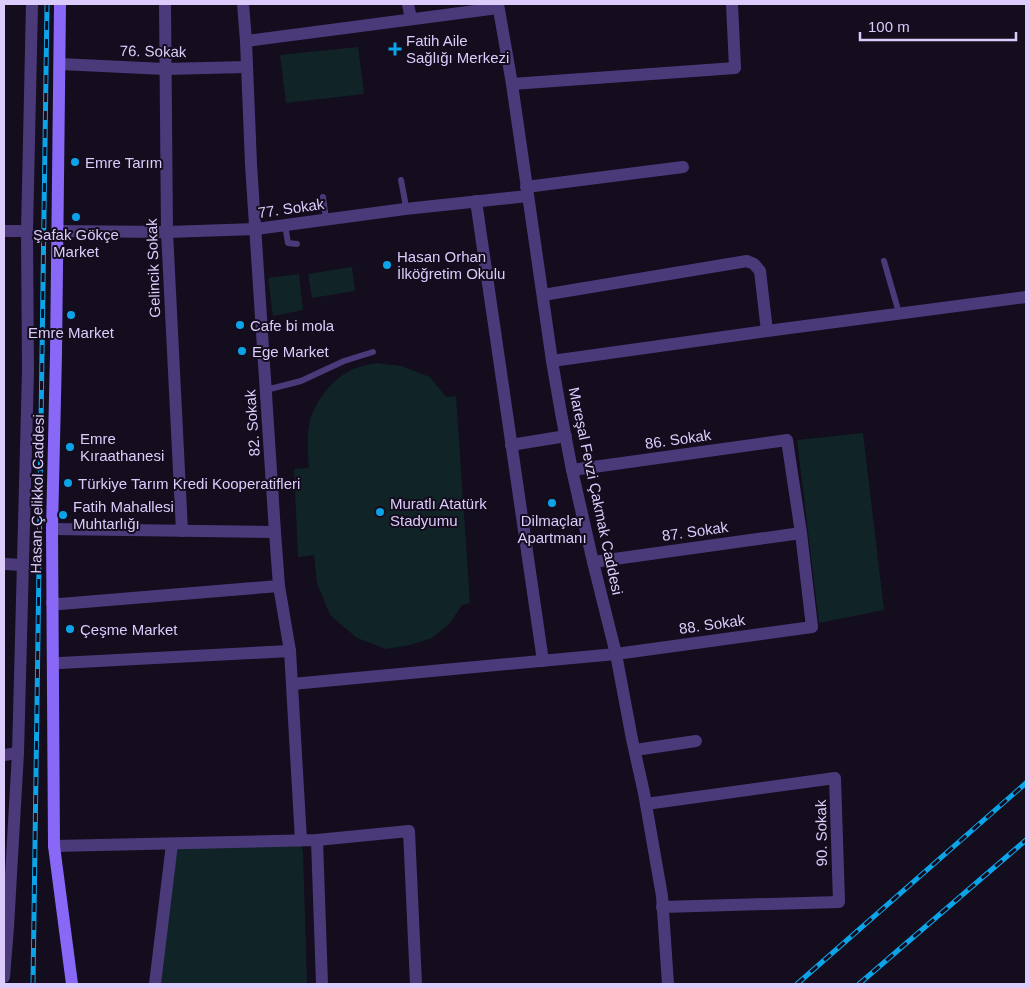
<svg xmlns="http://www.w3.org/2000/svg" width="1030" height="988" viewBox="0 0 1030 988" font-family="Helvetica,sans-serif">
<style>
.green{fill:#102327}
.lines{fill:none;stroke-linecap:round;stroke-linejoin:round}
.service{stroke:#4a3a7a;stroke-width:6}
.minor{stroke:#4a3a7a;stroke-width:12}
.tertiary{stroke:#4a3a7a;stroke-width:12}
.secondary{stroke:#8a68f7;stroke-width:12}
.rail-casing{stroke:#0ca4e9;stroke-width:5}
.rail{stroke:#130d1e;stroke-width:3;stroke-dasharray:9;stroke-linecap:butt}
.poi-dot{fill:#0ca4e9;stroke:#130d1e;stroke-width:2}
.labels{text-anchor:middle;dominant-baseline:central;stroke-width:4;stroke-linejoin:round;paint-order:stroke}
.poi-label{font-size:15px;fill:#dcccfc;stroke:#130d1e;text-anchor:start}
.street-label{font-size:15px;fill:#dcccfc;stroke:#130d1e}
</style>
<rect width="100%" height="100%" fill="#130d1e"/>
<!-- green -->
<g class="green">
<path d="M358 47 364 94 286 103 280 55Z"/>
<path d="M352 267 355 291 312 298 308 274Z"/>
<path d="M299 274 303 310 273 316 268 278Z"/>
<path d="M376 363 401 366 430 377 446 397 456 396 470 603 462 605 450 623 432 638 410 645 386 649 357 638 330 615 317 583 314 555 298 557 294 469 309 468C308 457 307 436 309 425 312 406 330 382 346 373 355 367 366 365 376 363Z"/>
<path d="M863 433 884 610 819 623 797 440Z"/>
<path d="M171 844 301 845 303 852 307 984H153Z"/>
</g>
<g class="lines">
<!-- service -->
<g class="service">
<path d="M401 180 405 201V209"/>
<path d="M323 197 326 219"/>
<path d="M285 225 288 243 297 244"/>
<path d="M884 261 899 313"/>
<path d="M266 390 301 381 344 361 373 352"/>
</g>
<!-- minor -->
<g class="minor">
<path d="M165 4 167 232 182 531"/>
<path d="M243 4 246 41 251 164 275 532 279 586 290 651 301 840"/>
<path d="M408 4 411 19"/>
<path d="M246 41 498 8"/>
<path d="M60 64 165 69 246 67"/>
<path d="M512 84 735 68 732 4"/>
<path d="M526 187 683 167"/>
<path d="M476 201 543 661"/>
<path d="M57 231 167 232 256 229 405 209 528 196"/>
<path d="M543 295 747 261 754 264 760 271 767 331"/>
<path d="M552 361 767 331 1026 297"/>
<path d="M511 445 566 436"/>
<path d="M52 529 275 532"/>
<path d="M593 562 801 533"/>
<path d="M52 603 60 604 279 586"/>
<path d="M60 663 290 651"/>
<path d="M292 684 616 654 812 627 801 533 787 440 572 470"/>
<path d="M635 750 696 741"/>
<path d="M4 755 18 753"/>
<path d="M646 804 835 778 839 902 662 907"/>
<path d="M317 840 322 984"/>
<path d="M54 846 317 840 409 831 416 984"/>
<path d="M4 977 8 927 18 753 28 371 27 231 32 4"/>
<path d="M155 984 172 844"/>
</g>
<!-- tertiary -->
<g class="tertiary">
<path d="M498 4 512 84 552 361 561 413 572 470 593 562 616 654 632 739 644 793 662 896 668 984"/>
<path d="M4 231H27"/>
<path d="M4 564 22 565"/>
</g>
<!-- secondary -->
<path class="secondary" d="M60 4 56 354 52 529 54 846 72 984"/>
<!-- rail casing -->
<g class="rail-casing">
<g id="rail">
<path d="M33 984 47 4"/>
<path d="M797 984 1026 783"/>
<path d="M859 984 1026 840"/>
</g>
</g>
<!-- rail -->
<use href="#rail" class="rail"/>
</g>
<!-- markers -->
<g class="poi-dot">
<path d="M392.5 41.5h5v5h5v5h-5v5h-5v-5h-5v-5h5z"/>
<circle cx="75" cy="162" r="5"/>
<circle cx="76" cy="217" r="5"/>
<circle cx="387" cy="265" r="5"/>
<circle cx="71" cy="315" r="5"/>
<circle cx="240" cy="325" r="5"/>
<circle cx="242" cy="351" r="5"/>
<circle cx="70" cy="447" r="5"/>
<circle cx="68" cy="483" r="5"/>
<circle cx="552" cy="503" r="5"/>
<circle cx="380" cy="512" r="5"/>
<circle cx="63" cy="515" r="5"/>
<circle cx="70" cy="629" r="5"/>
</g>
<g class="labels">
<!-- poi labels -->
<g class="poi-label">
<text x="406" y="40">Fatih Aile<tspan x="406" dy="17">Sağlığı Merkezi</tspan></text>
<text x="85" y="162">Emre Tarım</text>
<text x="76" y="234" text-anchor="middle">Şafak Gökçe<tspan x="76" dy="17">Market</tspan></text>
<text x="397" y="256">Hasan Orhan<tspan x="397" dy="17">İlköğretim Okulu</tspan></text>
<text x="250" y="325">Cafe bi mola</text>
<text x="71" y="332" text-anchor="middle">Emre Market</text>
<text x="252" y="351">Ege Market</text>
<text x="80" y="438">Emre<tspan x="80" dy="17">Kıraathanesi</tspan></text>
<text x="78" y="483">Türkiye Tarım Kredi Kooperatifleri</text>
<text x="390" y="503">Muratlı Atatürk<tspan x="390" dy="17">Stadyumu</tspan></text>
<text x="73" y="506">Fatih Mahallesi<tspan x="73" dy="17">Muhtarlığı</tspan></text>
<text x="552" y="520" text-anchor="middle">Dilmaçlar<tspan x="552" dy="17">Apartmanı</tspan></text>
<text x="80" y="629">Çeşme Market</text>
</g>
<!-- street labels -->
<g class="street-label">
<text transform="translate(153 51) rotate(1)">76. Sokak</text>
<text transform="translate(291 208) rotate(-8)">77. Sokak</text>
<text transform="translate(153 268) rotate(-92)">Gelincik Sokak</text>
<text transform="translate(252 423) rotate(-94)">82. Sokak</text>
<text transform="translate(678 439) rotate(-8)">86. Sokak</text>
<text transform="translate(596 491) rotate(78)">Mareşal Fevzi Çakmak Caddesi</text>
<text transform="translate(37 494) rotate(-89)">Hasan Çelikkol Caddesi</text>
<text transform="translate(695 531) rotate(-8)">87. Sokak</text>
<text transform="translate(712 624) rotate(-8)">88. Sokak</text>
<text transform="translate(821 833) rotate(-91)">90. Sokak</text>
</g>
</g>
<!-- border -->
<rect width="1030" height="988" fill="none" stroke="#dcccfc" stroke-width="10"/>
<!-- scale -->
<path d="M860 32v8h156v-8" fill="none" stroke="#dcccfc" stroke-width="2.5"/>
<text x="868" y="32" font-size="15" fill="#dcccfc" stroke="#130d1e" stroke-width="4" paint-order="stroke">100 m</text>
</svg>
